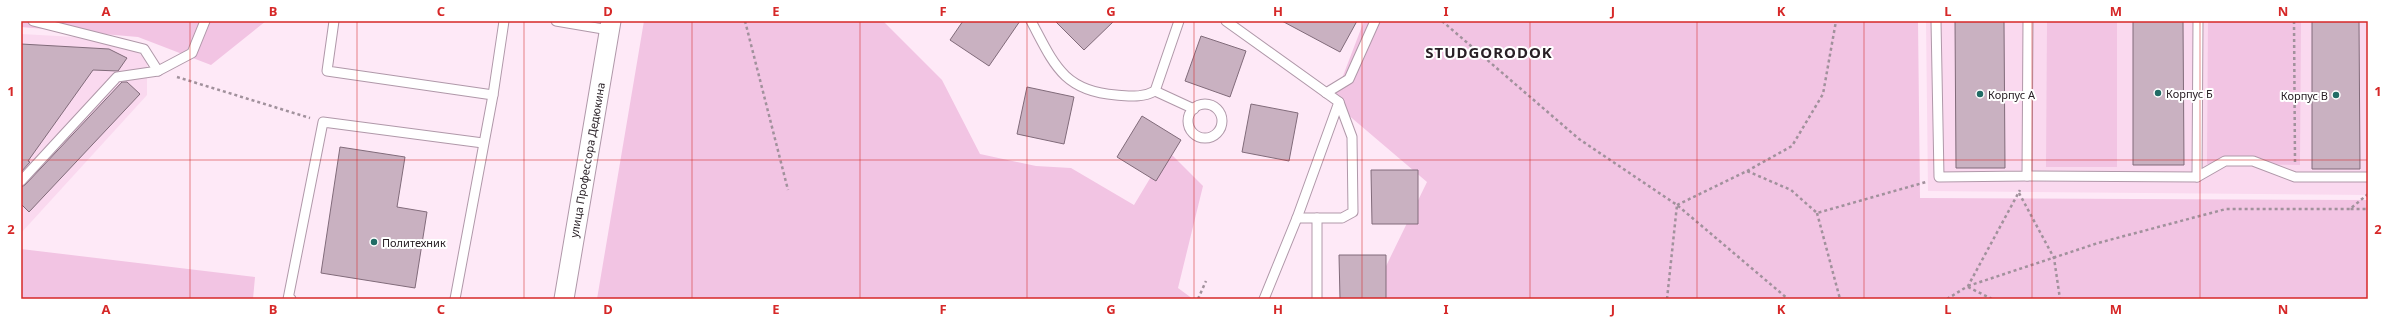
<svg xmlns="http://www.w3.org/2000/svg" width="2389" height="320" viewBox="0 0 2389 320" font-family="'Noto Sans',sans-serif">
<style>
.built{fill:#fad9ef}
.green{fill:#f2c4e3}
.building{fill:#c9b1c1;stroke:#816b7a}
.lines{fill:none;stroke-linecap:round;stroke-linejoin:round}
.service-casing{stroke:#b098a9;stroke-width:11}
.minor-casing{stroke:#b098a9;stroke-width:21}
.path{stroke:#a1919c;stroke-width:2.5;stroke-dasharray:3 3;stroke-linecap:butt}
.service{stroke:#fff;stroke-width:9}
.minor{stroke:#fff;stroke-width:19}
.grid{fill:none;stroke:#d62828;stroke-width:1;stroke-opacity:0.55}
.poi-dot{fill:#216c66;stroke:#fff;stroke-width:1.5}
.labels{text-anchor:middle;dominant-baseline:central;stroke-width:4;stroke-linejoin:round;paint-order:stroke}
.poi-label{font-size:11px;fill:#292026;stroke:#fff;text-anchor:start}
.street-label{font-size:11px;fill:#292026;stroke:#fff}
.district-label{font-size:15px;font-weight:bold;letter-spacing:1px;fill:#292026;stroke:#fff}
.neatline{fill:none;stroke:#d62828;stroke-width:1.5}
.grid-label{font-size:13px;text-anchor:middle;font-weight:bold;fill:#d62828}
</style>
<rect width="100%" height="100%" fill="#fee9f7"/>
<!-- built -->
<g class="built">
<path d="M1926 21H2368V195L1928 191Z"/>
<path d="M21 34 112 39 147 58V95L21 233Z"/>
</g>
<!-- green -->
<g class="green">
<path d="M21 21H266L211 65 138 37 21 27Z"/>
<path d="M644 21H883L942 80 980 154 1036 166 1071 168 1134 205 1167 150 1203 186 1178 288 1193 299H597Z"/>
<path d="M1364 21H1918L1920 198 2368 200V299H1370L1427 182 1333 102Z"/>
<path d="M2208 21H2301L2300 165 2207 164Z"/>
<path d="M2047 22H2117V167H2046Z"/>
<path d="M21 249 255 277 253 299H21Z"/>
</g>
<!-- building -->
<g class="building">
<path d="M963 21H1020L989 66 950 40Z"/>
<path d="M1055 21H1114L1084 50Z"/>
<path d="M1282 21H1357L1340 52Z"/>
<path d="M1955 21H2004L2005 168H1956Z"/>
<path d="M2133 21H2183L2184 165H2133Z"/>
<path d="M2312 21H2359L2360 169H2312Z"/>
<path d="M1201 36 1246 51 1230 97 1185 81Z"/>
<path d="M21 44 109 49 127 58 118 71 93 70 28 161 30 162 21 172Z"/>
<path d="M122 82H127L140 94 29 212 21 204V187L25 185Z"/>
<path d="M1027 87 1074 97 1064 144 1017 134Z"/>
<path d="M1251 104 1298 113 1289 161 1242 152Z"/>
<path d="M1142 116 1181 140 1156 181 1117 157Z"/>
<path d="M340 147 405 157 397 207 427 212 415 288 321 273Z"/>
<path d="M1371 170H1418V224H1372Z"/>
<path d="M1339 255H1386V299H1340Z"/>
</g>
<g class="lines">
<!-- service casing -->
<g class="service-casing">
<g id="service">
<path d="M33 21 144 49 158 71"/>
<path d="M334 21 327 71 493 95"/>
<path d="M556 21 609 30"/>
<path d="M1031 21C1054 64 1063 91 1116 95 1131 96 1142 98 1155 91"/>
<path d="M1179 21 1155 91 1194 109"/>
<path d="M1226 21 1339 102 1297 218 1264 299"/>
<path d="M1936 21 1939 177 2027 176 2028 21"/>
<path d="M1326 93 1349 79 1375 21"/>
<circle cx="1205" cy="121" r="17"/>
<path d="M2027 176 2197 177 2198 21"/>
<path d="M2197 177 2225 161H2253L2295 177H2368"/>
<path d="M21 181 117 77 158 71 192 53 205 21"/>
<path d="M1297 218H1342L1353 212 1352 137 1339 102"/>
<path d="M1317 218V299"/>
<path d="M291 299H288L323 122 483 143"/>
<path d="M455 299 493 95 504 21"/>
</g>
</g>
<!-- minor casing -->
<g class="minor-casing">
<path id="minor" d="M564 299 611 21"/>
</g>
<!-- path -->
<g class="path">
<path d="M745 21 788 190"/>
<path d="M1442 21 1579 139 1677 205 1788 299"/>
<path d="M2294 21 2295 162"/>
<path d="M177 77 310 118"/>
<path d="M1747 171 1792 146 1823 94 1836 21"/>
<path d="M2019 193 2054 258 2060 299"/>
<path d="M2368 194 2350 209H2368"/>
<path d="M1677 205 1747 171 1791 190 1817 213 1926 182"/>
<path d="M1817 213 1840 299"/>
<path d="M1968 286 2098 243 2226 209H2350"/>
<path d="M1968 287 1992 299"/>
<path d="M1198 299 1206 281"/>
<path d="M1667 299 1677 205"/>
<path d="M1947 299 1968 286 2020 190"/>
</g>
<!-- service -->
<use href="#service" class="service"/>
<!-- minor -->
<use href="#minor" class="minor"/>
</g>
<!-- grid -->
<path class="grid" d="M190 21V299M357 21V299M524 21V299M692 21V299M860 21V299M1027 21V299M1194 21V299M1362 21V299M1530 21V299M1697 21V299M1864 21V299M2032 21V299M2200 21V299M21 160H2368"/>
<!-- markers -->
<g class="poi-dot">
<circle cx="2158" cy="93" r="4"/>
<circle cx="1980" cy="94" r="4"/>
<circle cx="2336" cy="95" r="4"/>
<circle cx="374" cy="242" r="4"/>
</g>
<g class="labels">
<!-- poi labels -->
<g class="poi-label">
<text x="2166" y="93">Корпус Б</text>
<text x="1988" y="94">Корпус А</text>
<text x="2328" y="95" text-anchor="end">Корпус В</text>
<text x="382" y="242">Политехник</text>
</g>
<!-- street labels -->
<g class="street-label">
<text transform="translate(587 160) rotate(-80)">улица Профессора Дедюкина</text>
</g>
<!-- district labels -->
<g class="district-label">
<text x="1489" y="52">STUDGORODOK</text>
</g>
</g>
<!-- border -->
<rect width="2389" height="320" fill="none" stroke="#ffffff" stroke-width="44"/>
<rect x="22" y="22" width="2345" height="276" class="neatline"/>
<g class="grid-label">
<text x="106" y="16">A</text>
<text x="273" y="16">B</text>
<text x="441" y="16">C</text>
<text x="608" y="16">D</text>
<text x="776" y="16">E</text>
<text x="943" y="16">F</text>
<text x="1111" y="16">G</text>
<text x="1278" y="16">H</text>
<text x="1446" y="16">I</text>
<text x="1613" y="16">J</text>
<text x="1781" y="16">K</text>
<text x="1948" y="16">L</text>
<text x="2116" y="16">M</text>
<text x="2283" y="16">N</text>
<text x="11" y="96">1</text>
<text x="2378" y="96">1</text>
<text x="11" y="234">2</text>
<text x="2378" y="234">2</text>
<text x="106" y="314">A</text>
<text x="273" y="314">B</text>
<text x="441" y="314">C</text>
<text x="608" y="314">D</text>
<text x="776" y="314">E</text>
<text x="943" y="314">F</text>
<text x="1111" y="314">G</text>
<text x="1278" y="314">H</text>
<text x="1446" y="314">I</text>
<text x="1613" y="314">J</text>
<text x="1781" y="314">K</text>
<text x="1948" y="314">L</text>
<text x="2116" y="314">M</text>
<text x="2283" y="314">N</text>
</g>
</svg>
